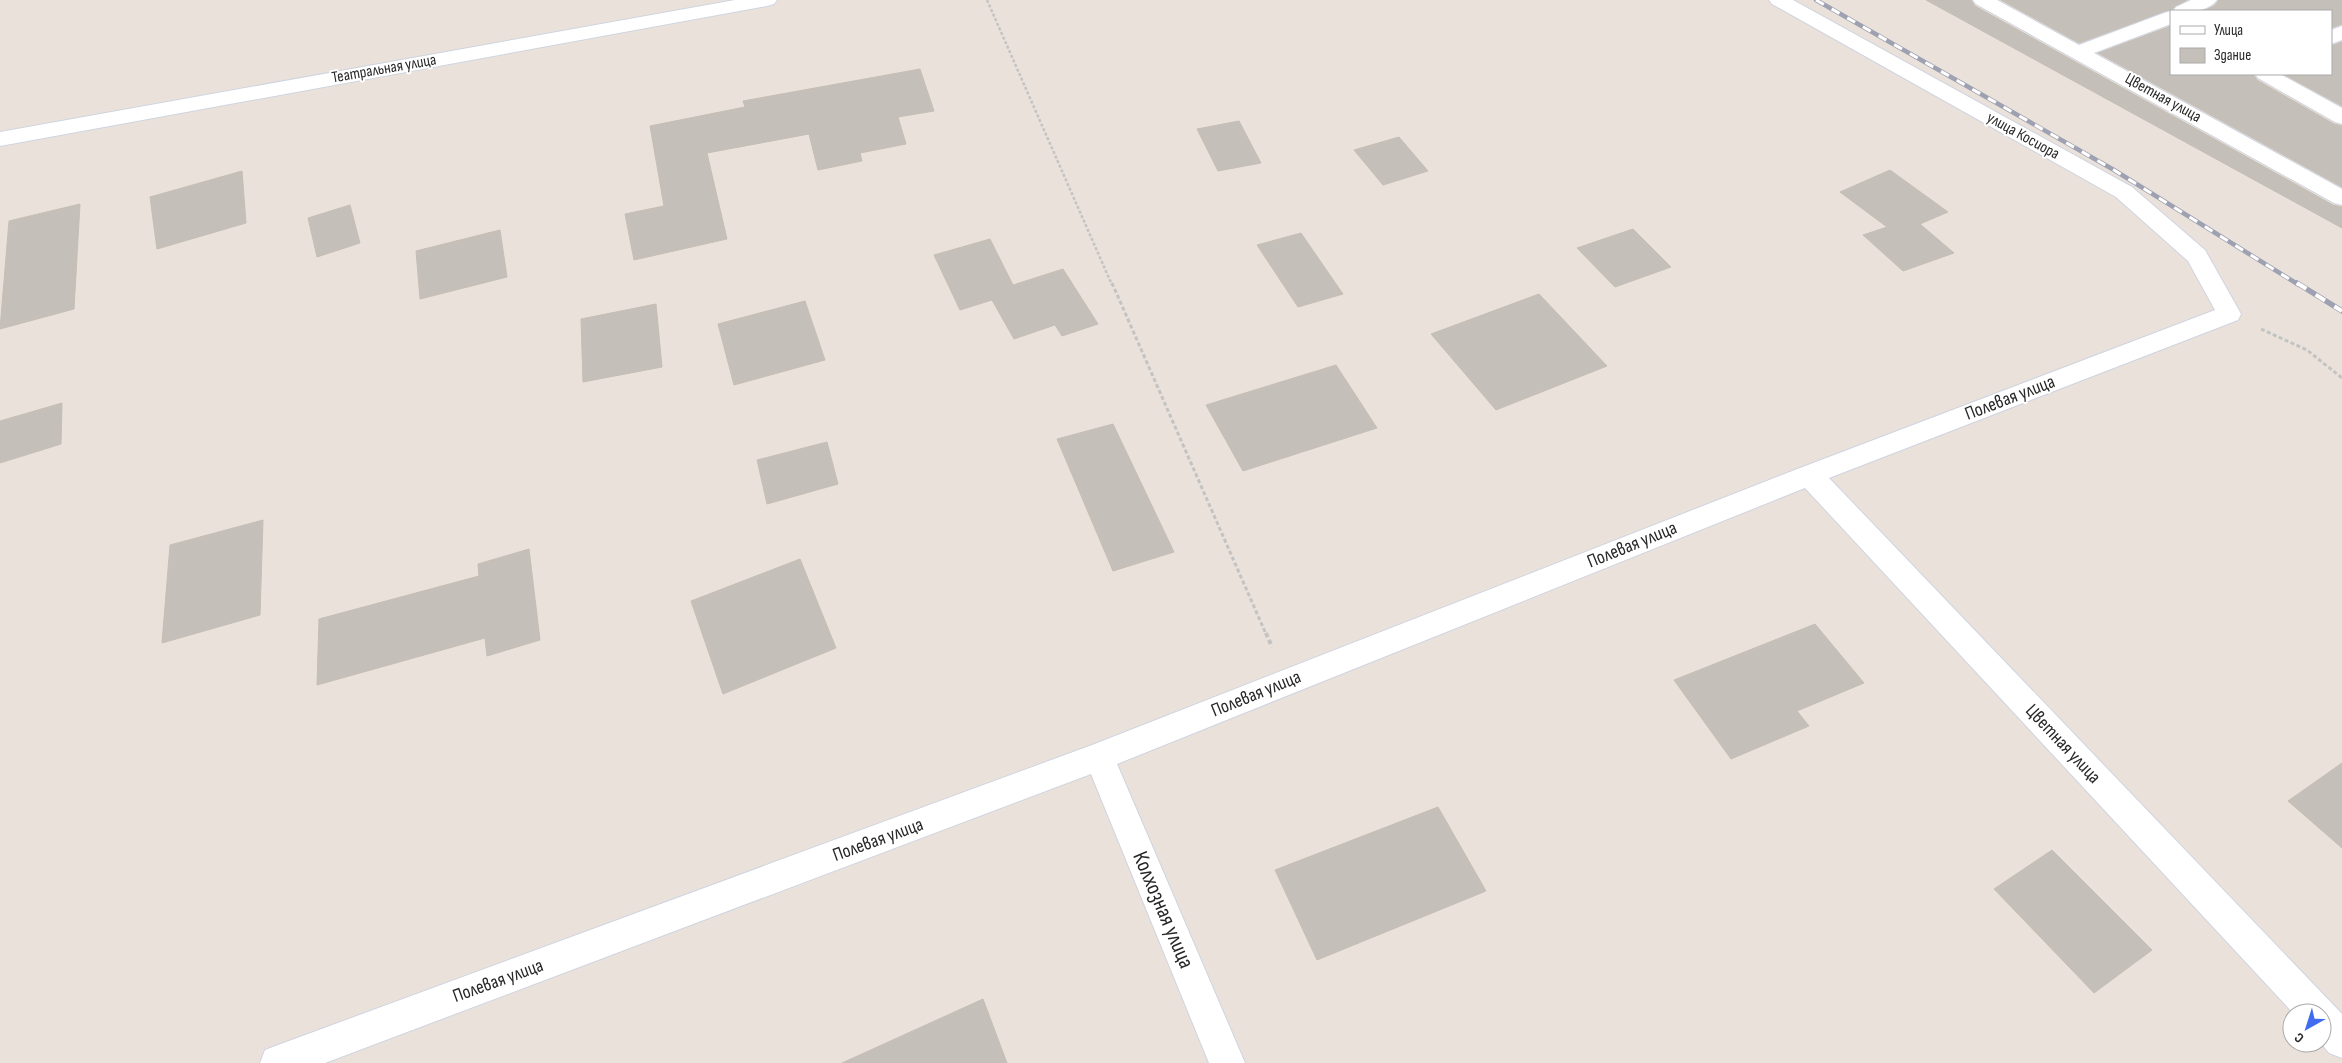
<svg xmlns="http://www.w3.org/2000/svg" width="2342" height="1063" viewBox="0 0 2342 1063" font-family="'Sofia Sans Condensed',sans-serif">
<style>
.building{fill:#c5bfba;stroke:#c5beb4}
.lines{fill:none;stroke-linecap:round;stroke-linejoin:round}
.minor-casing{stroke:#cfd4e0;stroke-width:2}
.path-far2{stroke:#c3c3c3;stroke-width:2.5;stroke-dasharray:3 2;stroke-linecap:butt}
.path-far1{stroke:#c3c3c3;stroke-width:3;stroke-dasharray:4 2.5;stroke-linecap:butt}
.path{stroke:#c3c3c3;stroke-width:4;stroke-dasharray:4.5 3;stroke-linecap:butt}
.minor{fill:#fff;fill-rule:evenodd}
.rail-far1-casing{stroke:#9da1b1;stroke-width:4.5}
.rail-casing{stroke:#9da1b1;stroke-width:5.5}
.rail-far1{stroke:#fff;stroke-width:3;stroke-dasharray:9;stroke-linecap:butt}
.rail{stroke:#fff;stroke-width:4;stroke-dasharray:11;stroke-linecap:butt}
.labels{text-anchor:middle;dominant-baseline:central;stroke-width:4;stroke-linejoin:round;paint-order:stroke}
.far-street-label{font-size:16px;fill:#282828;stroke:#fff}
.street-label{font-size:19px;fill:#282828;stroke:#fff}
.near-street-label{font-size:22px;fill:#282828;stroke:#fff}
</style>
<rect width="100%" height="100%" fill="#eae2da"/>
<!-- building -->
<g class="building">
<path d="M1926 0H1971L1975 6 2333 205 2342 207V228Z"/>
<path d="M2001 0H2187L2172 9 2079 43Z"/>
<path d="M2219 0H2342V24L2331 28V11H2203L2214 6Z"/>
<path d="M2171 26V74H2253L2257 80 2334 124 2342 126V187L2098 53Z"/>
<path d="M2342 42V106L2283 74H2331V46Z"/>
<path d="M920 69 934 111 898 117 906 144 860 153 862 161 818 170 809 134 707 153 727 239 634 260 625 214 664 206 650 126 745 107 743 101Z"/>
<path d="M1239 121 1261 163 1218 171 1197 129Z"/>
<path d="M1399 137 1428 171 1383 185 1354 150Z"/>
<path d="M1890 170 1948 212 1920 224 1954 253 1903 271 1863 235 1887 227 1840 192Z"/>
<path d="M242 171 246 223 157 249 150 197Z"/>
<path d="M80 204 74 309 0 329 9 221Z"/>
<path d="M350 205 360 243 317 257 308 218Z"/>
<path d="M1633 229 1671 267 1615 287 1577 248Z"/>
<path d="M500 230 507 277 420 299 416 251Z"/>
<path d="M1301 233 1343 294 1298 307 1257 245Z"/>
<path d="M990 239 1013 285 1063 269 1098 324 1062 336 1055 325 1014 339 992 300 960 310 934 255Z"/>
<path d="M1539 294 1607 366 1496 410 1431 334Z"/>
<path d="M805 301 825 360 734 385 718 324Z"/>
<path d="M656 304 662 367 583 382 581 319Z"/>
<path d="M1336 365 1377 428 1243 471 1206 405Z"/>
<path d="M62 403 61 444 0 463V421Z"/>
<path d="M1113 424 1174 552 1113 571 1057 439Z"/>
<path d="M827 442 838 484 767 504 757 460Z"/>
<path d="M263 520 260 615 162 643 170 545Z"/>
<path d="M529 549 540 640 487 656 485 638 317 685 319 619 479 576 478 564Z"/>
<path d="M800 559 836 648 723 694 691 601Z"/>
<path d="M1815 624 1864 683 1797 711 1809 726 1731 759 1674 680Z"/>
<path d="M2342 763V848L2288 801Z"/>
<path d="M1438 807 1486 891 1317 960 1275 870Z"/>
<path d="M2052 850 2152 950 2094 993 1994 889Z"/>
<path d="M983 999 1007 1063H842Z"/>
</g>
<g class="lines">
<!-- minor casing -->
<g class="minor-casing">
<g id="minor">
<path d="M735 0H777L774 4 767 6 0 146V132Z"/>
<path d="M1769 0H1793L2132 187 2205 250 2241 314 2238 320 1829 478 2342 1014V1058L2329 1053 2321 1043 2322 1013H2293L1805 488 1117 764 1245 1063H1209L1091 774 325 1063H260L265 1050 278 1045 1092 745 1800 468 2215 310 2188 261 2116 197 1772 4Z"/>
<path d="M1973 0H1997L2079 45 2164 13 2171 11V24L2094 53 2342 189V205L2334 203 1976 4Z"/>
<path d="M2191 0H2217C2207 13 2187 12 2173 11L2176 7Z"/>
<path d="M2342 26V40L2331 44V30Z"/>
<path d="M2255 74H2280L2342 108V124L2335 122 2258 78Z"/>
</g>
</g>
<!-- path-far2 -->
<path class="path-far2" d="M987 0 1112 285"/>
<!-- path-far1 -->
<g class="path-far1">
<path d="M1112 283 1266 634"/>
<path d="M2261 329 2307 350 2342 378"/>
</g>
<!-- path -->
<path class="path" d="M1266 633 1272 647"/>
<!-- minor -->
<use href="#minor" class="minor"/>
<!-- rail-far1 casing -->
<g class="rail-far1-casing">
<path id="rail-far1" d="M1816 0 2114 170 2299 285"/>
</g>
<!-- rail casing -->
<g class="rail-casing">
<path id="rail" d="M2297 283 2342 311"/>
</g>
<!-- rail-far1 -->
<use href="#rail-far1" class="rail-far1"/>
<!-- rail -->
<use href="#rail" class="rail"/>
</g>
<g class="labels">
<!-- far-street labels -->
<g class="far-street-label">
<text transform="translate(384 69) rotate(-10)">Театральная улица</text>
<text transform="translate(2163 98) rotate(29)">Цветная улица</text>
<text transform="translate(2023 136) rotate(29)">улица Косиора</text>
</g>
<!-- street labels -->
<g class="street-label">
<text transform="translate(2010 398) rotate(-21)">Полевая улица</text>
<text transform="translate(1632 545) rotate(-22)">Полевая улица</text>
<text transform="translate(1256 694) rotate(-22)">Полевая улица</text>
<text transform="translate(2063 744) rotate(47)">Цветная улица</text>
<text transform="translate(878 840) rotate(-20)">Полевая улица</text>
<text transform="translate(498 981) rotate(-20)">Полевая улица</text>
</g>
<!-- near-street labels -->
<g class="near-street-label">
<text transform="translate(1163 910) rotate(67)">Колхозная улица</text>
</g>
</g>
<!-- legend -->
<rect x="2170" y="10" width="162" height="65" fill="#ffffff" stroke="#a9a9a9"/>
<rect x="2180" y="26" width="25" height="8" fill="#ffffff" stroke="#a9a9a9"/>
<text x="2214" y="35" font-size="15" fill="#282828">Улица</text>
<rect x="2180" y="48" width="25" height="15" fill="#c5bfba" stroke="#a9a9a9"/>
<text x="2214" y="60" font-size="15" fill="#282828">Здание</text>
<!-- north arrow -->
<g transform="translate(2307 1028) rotate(219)"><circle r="24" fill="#ffffff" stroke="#a9a9a9"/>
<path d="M0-4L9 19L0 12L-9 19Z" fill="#416cef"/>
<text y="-8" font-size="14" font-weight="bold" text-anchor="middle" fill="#282828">С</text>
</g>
</svg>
